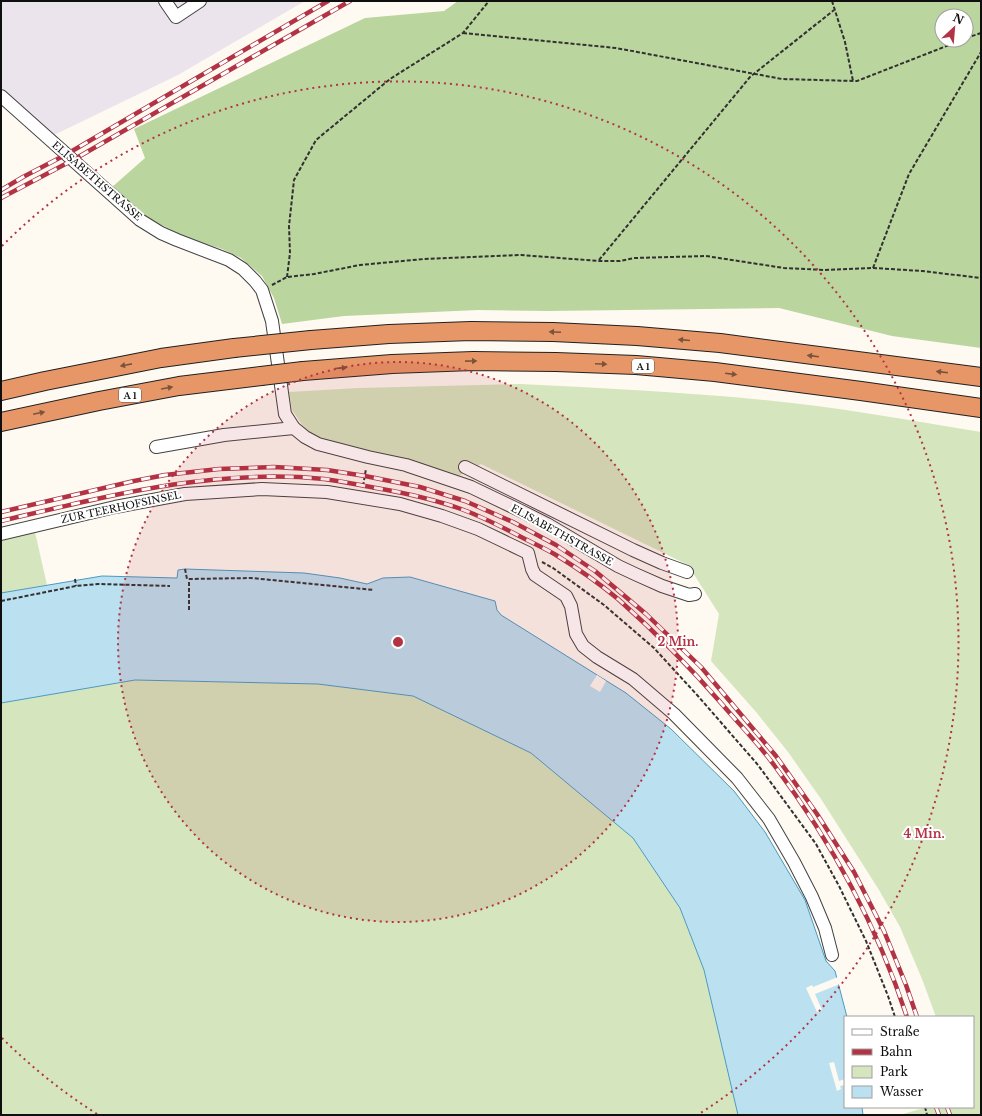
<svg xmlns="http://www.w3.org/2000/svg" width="982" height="1116" viewBox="0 0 982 1116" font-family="'Libre Baskerville',serif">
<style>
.industrial{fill:#ebe4ec}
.green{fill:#d5e6be}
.forest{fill:#bbd59e;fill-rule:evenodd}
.water{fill:#bbe1f1;stroke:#499ac1}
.pier{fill:#fefaf2}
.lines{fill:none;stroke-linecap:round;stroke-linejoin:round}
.minor-casing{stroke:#424242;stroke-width:14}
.highway-casing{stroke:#202020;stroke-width:20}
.path{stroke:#313131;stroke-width:2;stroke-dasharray:4 2;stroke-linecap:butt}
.minor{stroke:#fff;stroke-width:12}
.highway{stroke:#e79767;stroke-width:18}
.rail-casing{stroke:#b23343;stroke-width:4.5}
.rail{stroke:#fff;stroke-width:3;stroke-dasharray:9;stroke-linecap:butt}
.highway-bridge-casing{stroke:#202020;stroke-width:20;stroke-linecap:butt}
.highway-bridge{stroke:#e79767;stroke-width:18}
.oneway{fill:#7b533b}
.ring{fill:none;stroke:#b23343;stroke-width:2;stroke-dasharray:2 4}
.labels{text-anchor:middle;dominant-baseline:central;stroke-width:4;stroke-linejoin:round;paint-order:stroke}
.shield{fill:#fff;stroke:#575757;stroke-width:1}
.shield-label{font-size:9px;font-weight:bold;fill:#0f0f0f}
.street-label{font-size:10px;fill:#0f0f0f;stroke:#fff}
.centre{fill:#b23343;stroke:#fff;stroke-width:2}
.ring-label{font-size:12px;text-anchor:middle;font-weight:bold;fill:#b23343;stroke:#fff;stroke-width:4;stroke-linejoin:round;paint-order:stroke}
</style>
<rect width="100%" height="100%" fill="#fefaf2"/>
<!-- industrial -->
<path class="industrial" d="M1 1H305L178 75 54 135 1 87Z"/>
<!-- green -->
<g class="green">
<path d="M520 384C602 388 683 392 765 400 837 407 909 420 981 432V1115H900L927 1107H973V1017H936L922 979 900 927 879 890 821 799 788 752 756 712 711 661 719 614 688 565 481 464 457 477 320 440 305 429 292 410 289 392 358 388Z"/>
<path d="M35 532 47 585 1 593V541Z"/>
<path d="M135 680 318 684 413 696 531 753 633 838 680 908 704 970 738 1115H1V703Z"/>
</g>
<!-- forest -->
<path class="forest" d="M458 1H981V348L892 336 779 308 548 311 478 310 344 316 282 324 274 298 262 276 241 258 222 249 190 239 137 213 111 188 145 158 134 129 365 18 444 11ZM942 16H966V40H942Z"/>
<!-- water -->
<path class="water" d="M185 569 304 573 340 578 367 584 383 578 410 577 495 601 497 610 501 615 626 693 671 729 734 791 765 832 805 900 826 961 835 971 847 1017H845V1107H862L863 1115H738L704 970 680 908 633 838 531 753 413 696 318 684 135 680 1 703V593L102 576 177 578 178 570Z"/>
<!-- pier -->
<g class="pier">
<path d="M597 675 606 681 600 692 590 686Z"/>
<path d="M838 977 840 984 815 994 822 1010 817 1012 806 988 812 985 813 987Z"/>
<path d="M834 1062 839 1081 845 1079V1085L840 1086 841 1089 837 1091 829 1063Z"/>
</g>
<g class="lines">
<!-- minor casing -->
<g class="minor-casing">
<g id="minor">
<path d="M165 1 176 17 200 1"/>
<path d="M1 96 140 220 161 233 177 240 229 260 243 269 255 281 262 290 272 321 285 414 294 428 305 437 318 444 368 457 406 465 471 487 519 510 547 524 618 566 635 574 662 586 689 595 695 594"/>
<path d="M156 447 224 435 294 428"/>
<path d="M465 467 633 550 662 563 687 572"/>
<path d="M1 534 115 507 185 494 262 489 327 492 400 504 442 516 478 529 528 553 532 569 535 575 566 596 571 606 576 634 583 646 597 657 633 679 674 714 737 778 769 819 794 862 812 897 825 928 832 955"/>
</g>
</g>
<!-- highway casing -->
<g class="highway-casing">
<g id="highway">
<path d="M311 340 389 334 471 331 553 332 637 336 720 343 981 377"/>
<path d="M303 371 392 364 473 361 556 362 636 365 715 372 861 391 981 408"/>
<path d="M1 391 45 381 161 358 234 348"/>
<path d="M1 422 99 401 179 386 261 376"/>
</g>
</g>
<!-- path -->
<g class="path">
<path d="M832 1 845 42 853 81"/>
<path d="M463 33 616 48 782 79 854 81H857L962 40"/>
<path d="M966 38 981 33"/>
<path d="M599 260 750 77 834 10"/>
<path d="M873 268 909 174 981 52"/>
<path d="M287 277 290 253 289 226 294 180 316 140 390 79 463 33 489 1"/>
<path d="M272 285 287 277 314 274 360 265 424 259 521 255 599 261H620L634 258 706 256 784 268 825 270 873 268 922 271 981 278"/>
<path d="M363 486 366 469"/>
<path d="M542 562 553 568 604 605 654 648 698 696 758 765 816 844 839 886 866 941 888 996 895 1017"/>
<path d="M185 569 187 579 251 578 374 590"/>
<path d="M75 579 76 586"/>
<path d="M189 582V610"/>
<path d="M1 601 76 586 98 584 170 586"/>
<path d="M925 1107 927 1115"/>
</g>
<!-- minor -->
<use href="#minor" class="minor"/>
<!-- highway -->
<use href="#highway" class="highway"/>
<!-- rail casing -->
<g class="rail-casing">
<g id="rail">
<path d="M1 190 23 177 67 154 328 1"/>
<path d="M1 198 73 160 350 1"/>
<path d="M1 512 134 481 165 475 219 469 274 467 327 470 365 476 420 487 465 501 513 522 556 545 595 571 646 614 701 667 776 756 817 814 854 872 884 931 906 985 917 1017"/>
<path d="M1 521C108 496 213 468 324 479 341 481 359 485 376 488 405 493 433 499 461 509 483 517 504 528 525 539 535 544 546 549 556 555 577 568 599 583 618 599 654 631 689 666 721 703 738 723 758 743 774 765 831 841 877 926 907 1017"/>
<path d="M936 1107 939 1115"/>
<path d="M947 1107 950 1115"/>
</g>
</g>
<!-- rail -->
<use href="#rail" class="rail"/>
<!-- highway-bridge casing -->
<g class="highway-bridge-casing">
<g id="highway-bridge">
<path d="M234 348 311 340"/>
<path d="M261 376 303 371"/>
</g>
</g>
<!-- highway-bridge -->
<use href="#highway-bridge" class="highway-bridge"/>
</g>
<!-- one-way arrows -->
<defs><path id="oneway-solid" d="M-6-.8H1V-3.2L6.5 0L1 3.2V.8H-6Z"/></defs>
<g class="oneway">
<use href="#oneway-solid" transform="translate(555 332) rotate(-178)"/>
<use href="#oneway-solid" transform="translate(684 340) rotate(-175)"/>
<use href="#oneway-solid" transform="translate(813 356) rotate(-173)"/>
<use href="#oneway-solid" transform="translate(471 361) rotate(-1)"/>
<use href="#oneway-solid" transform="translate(601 364) rotate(2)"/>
<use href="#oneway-solid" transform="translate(126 365) rotate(169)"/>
<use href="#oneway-solid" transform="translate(341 368) rotate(-5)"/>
<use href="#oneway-solid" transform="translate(942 372) rotate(-173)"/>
<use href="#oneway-solid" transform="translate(731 374) rotate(7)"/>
<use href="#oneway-solid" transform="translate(167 388) rotate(-10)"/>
<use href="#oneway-solid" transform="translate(39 413) rotate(-12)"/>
</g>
<!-- distance rings -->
<circle cx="398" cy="642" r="280" fill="#b23343" fill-opacity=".12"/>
<g class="ring">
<circle cx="398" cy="642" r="280"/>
<path d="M97 1114A560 560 0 0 1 2 1038M2 246A560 560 0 1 1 699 1114"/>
</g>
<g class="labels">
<!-- shield labels -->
<g class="shield">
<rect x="632" y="359" width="22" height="14" rx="3"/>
<rect x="119" y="388" width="22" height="14" rx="3"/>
</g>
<g class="shield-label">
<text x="643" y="366">A 1</text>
<text x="130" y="395">A 1</text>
</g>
<!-- street labels -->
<g class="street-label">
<text transform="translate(97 181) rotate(41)">ELISABETHSTRASSE</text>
<text transform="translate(121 507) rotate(-12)">ZUR TEERHOFSINSEL</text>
<text transform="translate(562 535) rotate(29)">ELISABETHSTRASSE</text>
</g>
</g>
<circle cx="398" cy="642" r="6" class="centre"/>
<g class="ring-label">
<text x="678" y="646">2 Min.</text>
<text x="924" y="838">4 Min.</text>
</g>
<!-- border -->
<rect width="982" height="1116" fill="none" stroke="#0f0f0f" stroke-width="4"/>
<!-- legend -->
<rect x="844" y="1016" width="130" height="92" fill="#ffffff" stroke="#9f9f9f"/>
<rect x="852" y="1029" width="20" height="6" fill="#ffffff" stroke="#9f9f9f"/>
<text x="880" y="1036" font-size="12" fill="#0f0f0f">Straße</text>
<rect x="852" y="1049" width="20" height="6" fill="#b23343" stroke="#9f9f9f"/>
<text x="880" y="1056" font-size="12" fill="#0f0f0f">Bahn</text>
<rect x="852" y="1066" width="20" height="12" fill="#d5e6be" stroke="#9f9f9f"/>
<text x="880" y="1076" font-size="12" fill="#0f0f0f">Park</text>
<rect x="852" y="1086" width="20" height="12" fill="#bbe1f1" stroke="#9f9f9f"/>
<text x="880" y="1096" font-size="12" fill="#0f0f0f">Wasser</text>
<!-- north arrow -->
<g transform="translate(954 28) rotate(26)"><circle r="19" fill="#ffffff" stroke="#9f9f9f"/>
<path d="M0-3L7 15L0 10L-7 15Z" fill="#b23343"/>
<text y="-6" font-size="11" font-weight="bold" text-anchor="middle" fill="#0f0f0f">N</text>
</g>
</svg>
